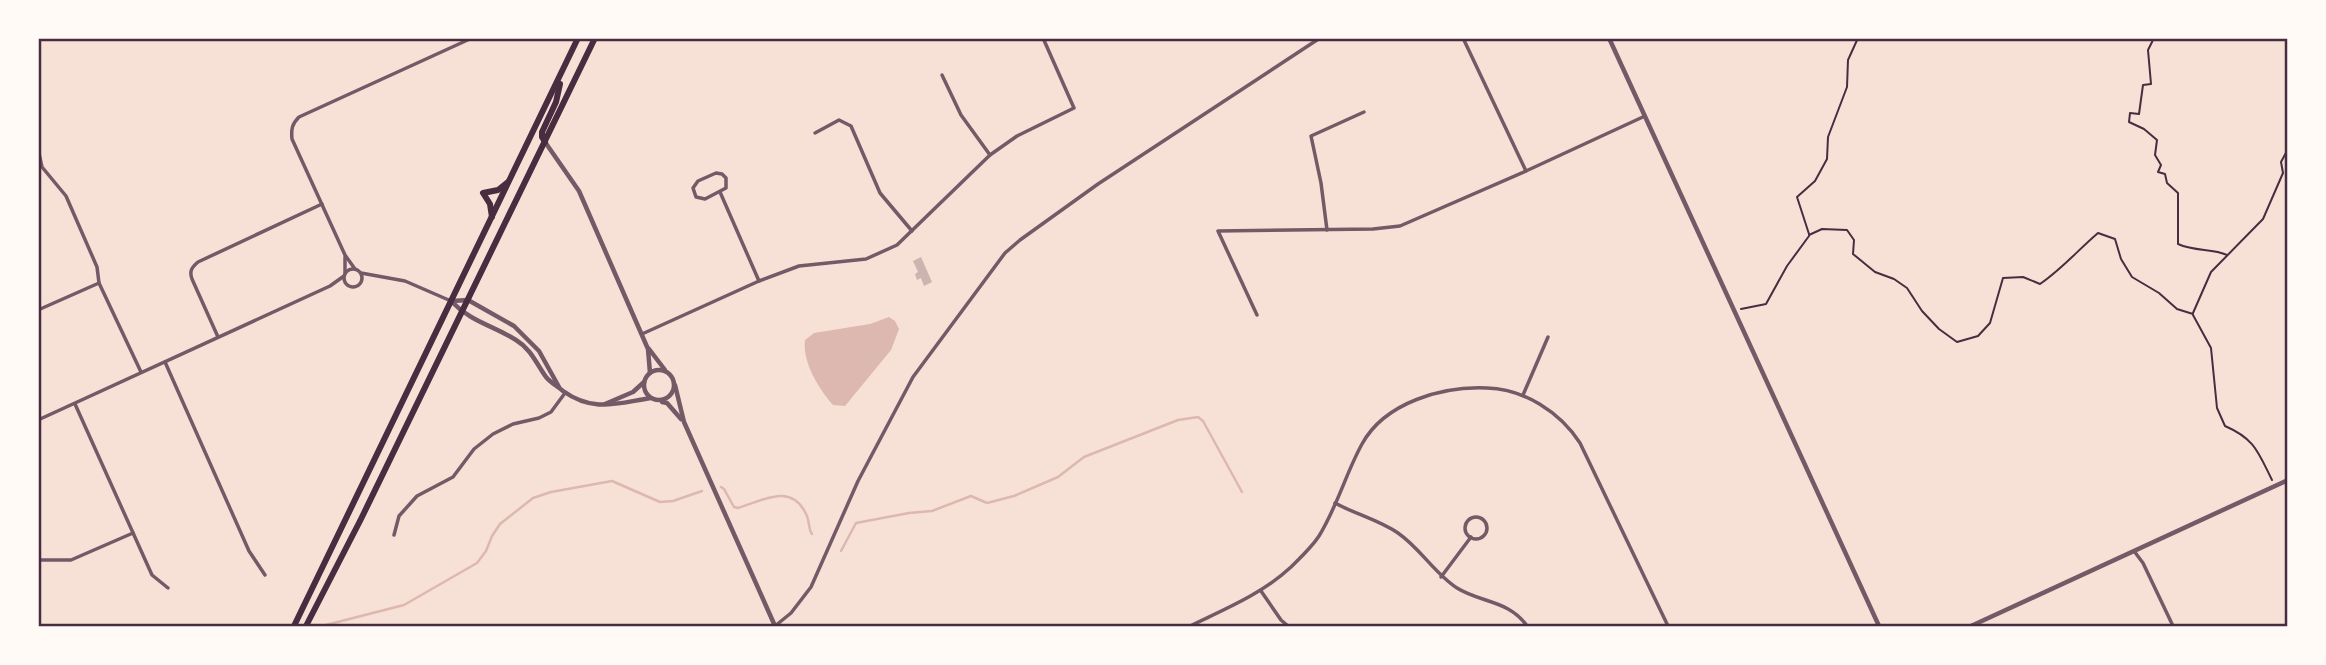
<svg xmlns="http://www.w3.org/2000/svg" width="2326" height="665" viewBox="0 0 2326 665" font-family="Manrope,sans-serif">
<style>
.water{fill:#dcb8b0}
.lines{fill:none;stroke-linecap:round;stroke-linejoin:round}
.stream{stroke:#dcb8b0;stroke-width:2.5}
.building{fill:#ccb4b1}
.path{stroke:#4a2c40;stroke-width:2}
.minor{stroke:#755966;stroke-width:3.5}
.tertiary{stroke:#755966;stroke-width:4.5}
.primary{stroke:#4a2c40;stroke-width:6}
.neatline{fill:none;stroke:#4a2c40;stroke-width:2.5}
</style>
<rect width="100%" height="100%" fill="#f7e1d7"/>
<!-- water -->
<path class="water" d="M889 317 895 321 899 329 891 350 845 406 833 405C819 389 802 362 805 340L814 333 870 324Z"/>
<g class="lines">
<!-- stream -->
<g class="stream">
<path d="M721 487 724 489 734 507 738 508C762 501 791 482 806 514 810 521 808 529 812 534"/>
<path d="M841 551 856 523 909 513 932 511 971 496 987 503 1014 496 1058 477 1084 457 1178 420 1198 417 1203 421 1242 492"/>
<path d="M322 626 404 605 477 563 486 551 492 536 500 524 533 498 551 492 612 481 660 502 673 501 702 491"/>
</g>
</g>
<!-- building -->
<path class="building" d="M921 257 932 282 924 286 921 278 917 280 915 274 918 272 913 261Z"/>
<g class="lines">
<!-- path -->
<g class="path">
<path d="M2154 38 2148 50 2151 84 2143 85 2139 114 2130 113 2129 122 2144 129 2157 140 2155 155 2161 165 2158 172 2165 174 2167 183 2178 193V244C2196 252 2212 248 2227 255"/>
<path d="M1809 234 1797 197 1815 181 1827 159 1828 137 1847 87 1848 60 1858 38"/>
<path d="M1809 235 1822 229 1847 230 1854 240 1853 254 1875 272 1894 279 1907 288 1922 311 1939 329 1957 342 1978 336 1990 323 2003 278 2023 277 2040 284C2062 269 2078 250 2098 233L2115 239 2121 259 2132 277 2159 293 2177 309 2193 314"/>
<path d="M1741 309 1766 304 1787 266 1809 236"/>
<path d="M2193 313 2211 272 2263 219 2283 173 2281 162 2288 149"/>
<path d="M2193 315 2211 348 2217 408 2225 426C2255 439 2258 452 2272 480"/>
</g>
<!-- minor -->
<g class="minor">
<path d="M1463 38 1526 171"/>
<path d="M942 75 961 115 990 155"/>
<path d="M815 133 839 120 851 126 880 193 912 231"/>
<path d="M38 149 42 167 66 196 97 267 99 283 141 372"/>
<path d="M716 173 722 174 726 178V188L705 199 696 197 693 188 698 181Z"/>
<path d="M720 192 759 281"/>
<path d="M1327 230 1321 183 1311 136 1364 112"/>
<path d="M345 257V273"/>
<circle cx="353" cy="278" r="9"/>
<path d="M355 269 345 255 292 139C291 129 292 124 299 117L472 38"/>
<path d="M361 273 405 281 451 301"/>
<path d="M38 310 99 283"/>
<path d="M1257 315 1218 231 1373 229 1400 226 1526 171 1645 116"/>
<path d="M642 334 759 281 799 266 866 259 897 245 990 155 1017 136 1074 108 1043 38"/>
<path d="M218 337 192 279C189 271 192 267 198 262L322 204"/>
<path d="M165 362 249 551 265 575"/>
<path d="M1523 395 1548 337"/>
<path d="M75 404 152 575 168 588"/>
<path d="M38 420 330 286 344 276"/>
<path d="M1335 503C1355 514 1379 520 1398 533 1421 549 1434 573 1457 588 1481 603 1509 600 1527 626"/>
<circle cx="1476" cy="528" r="11"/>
<path d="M394 535 399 516 417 496 453 477 474 449 493 434 513 424 539 418 551 412 565 393"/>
<path d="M2134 551 2143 563 2173 626"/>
<path d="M38 560H71L133 533"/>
<path d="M1441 577 1471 537"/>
<path d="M1261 591 1281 620 1288 626"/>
<path d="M775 626 791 613 811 587 858 481 913 377 1005 253 1020 240 1098 184 1320 38"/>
<path d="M1190 626C1225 609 1262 594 1291 567 1300 558 1312 547 1319 536 1337 507 1346 473 1362 444 1385 402 1443 386 1487 388 1524 389 1560 412 1580 443L1668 626"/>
</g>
<!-- tertiary -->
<g class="tertiary">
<path d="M1609 38 1879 626"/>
<path d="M545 142 579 191 648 349 650 373"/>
<path d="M451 301C471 322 492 325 516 340 531 349 536 363 546 377 551 383 557 386 563 391 594 413 617 403 651 398"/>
<path d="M452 301 468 300 514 326 539 351 559 387"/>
<path d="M649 349 665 370"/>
<circle cx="659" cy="385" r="15"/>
<path d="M675 385 684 422 775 626"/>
<path d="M662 402 667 403 681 419"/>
<path d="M605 404 633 392 644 382"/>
<path d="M1971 626 2288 480"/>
</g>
<!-- primary -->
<g class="primary">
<path d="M545 142 542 137V132L556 102 560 84"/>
<path d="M492 217 490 204 483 193 498 190 508 182"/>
<path d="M294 626 578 38"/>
<path d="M306 626 361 519 595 38"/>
</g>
</g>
<!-- border -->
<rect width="2326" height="665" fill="none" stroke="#fffaf5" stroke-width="80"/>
<rect x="40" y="40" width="2246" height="585" class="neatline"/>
</svg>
